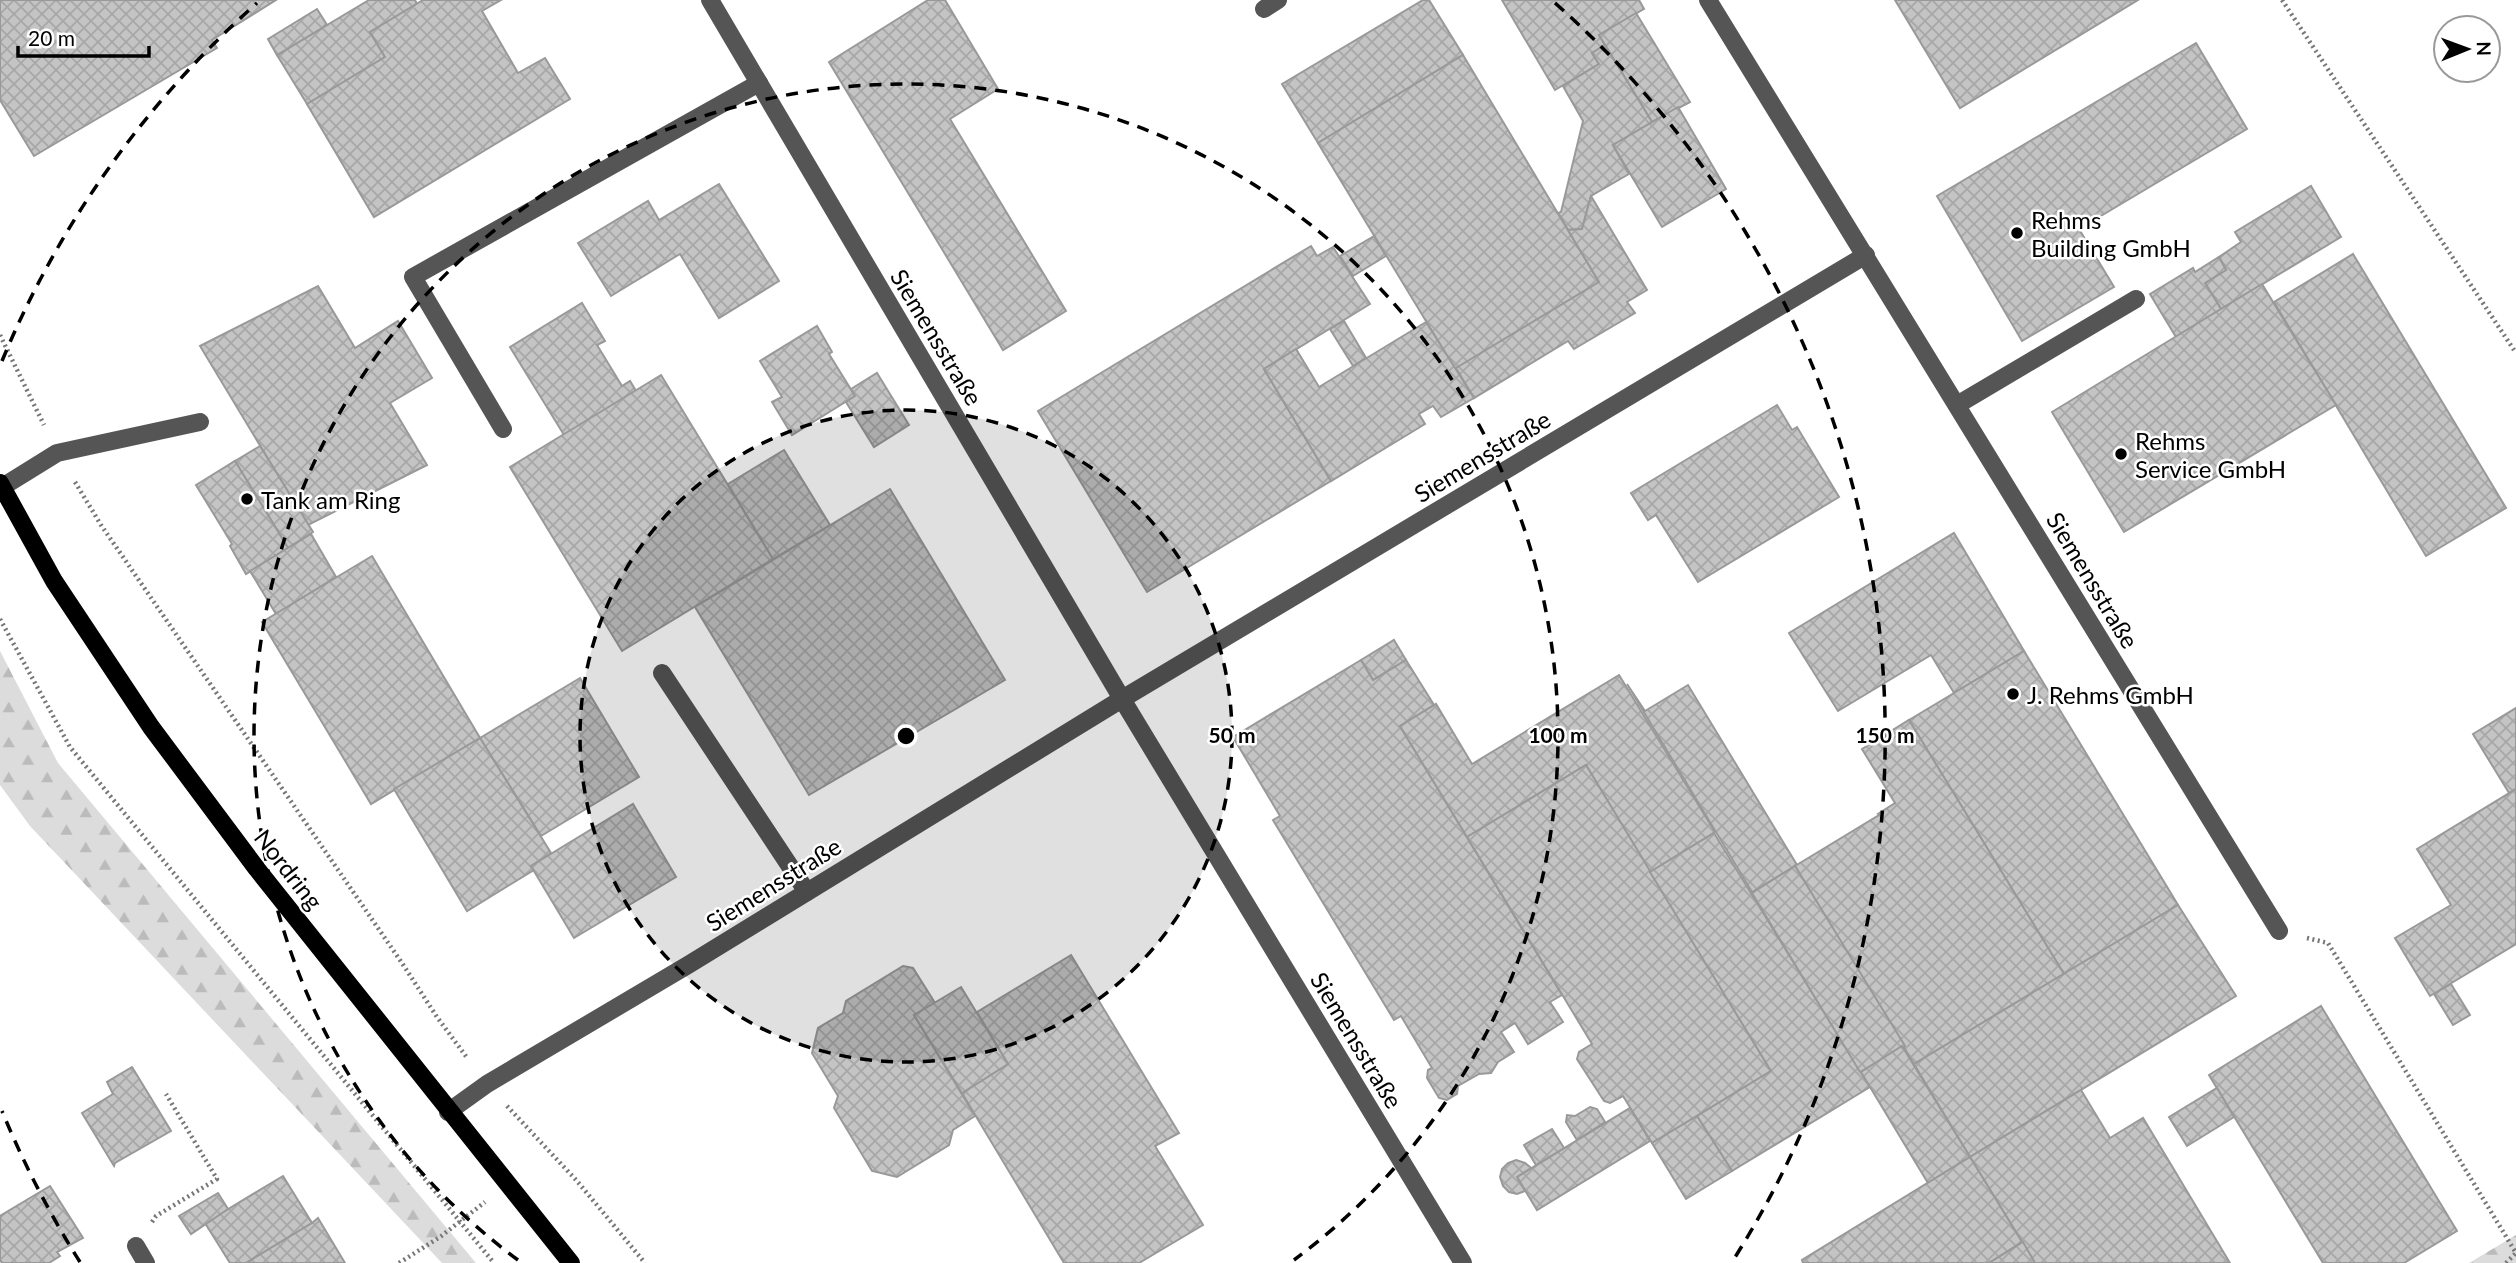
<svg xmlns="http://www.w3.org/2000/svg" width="2516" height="1263" viewBox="0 0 2516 1263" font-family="Lato,sans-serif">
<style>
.forest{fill:url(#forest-firs)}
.building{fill:url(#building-cross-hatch);stroke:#999;stroke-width:2}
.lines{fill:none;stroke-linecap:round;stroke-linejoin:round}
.path{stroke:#777;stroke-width:4.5;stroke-dasharray:2 3.5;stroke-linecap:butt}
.minor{stroke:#555;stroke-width:18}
.major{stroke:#000;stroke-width:18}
.ring{fill:none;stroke:#000;stroke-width:3.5;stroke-dasharray:12 9}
.poi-dot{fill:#000;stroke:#fff;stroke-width:2.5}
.labels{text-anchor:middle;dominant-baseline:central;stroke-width:5;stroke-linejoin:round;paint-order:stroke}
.poi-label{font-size:24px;fill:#000;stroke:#fff;text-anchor:start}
.street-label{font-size:24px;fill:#000;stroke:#fff}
.centre{fill:#000;stroke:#fff;stroke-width:3.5}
.ring-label{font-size:21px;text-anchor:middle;font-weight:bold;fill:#000;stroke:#fff;stroke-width:5;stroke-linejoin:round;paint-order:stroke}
</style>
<defs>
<pattern id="forest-firs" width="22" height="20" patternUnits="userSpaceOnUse" patternTransform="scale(1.75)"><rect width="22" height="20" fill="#dcdcdc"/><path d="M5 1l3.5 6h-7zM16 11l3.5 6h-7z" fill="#bbb"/></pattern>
<pattern id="building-cross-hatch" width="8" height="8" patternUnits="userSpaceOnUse" patternTransform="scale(1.75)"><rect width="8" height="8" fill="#c4c4c4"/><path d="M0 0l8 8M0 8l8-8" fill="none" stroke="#a7a7a7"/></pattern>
</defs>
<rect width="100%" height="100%" fill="#fff"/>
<!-- forest -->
<g class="forest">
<path d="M0 651 58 763 476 1263H442L30 826 0 785Z"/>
<path d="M2516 1235V1263H2469Z"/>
</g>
<!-- building -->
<g class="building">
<path d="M0 0H276L212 40 217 48 34 156 0 100Z"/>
<path d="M369 0H415L417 4 370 32 385 57 307 104 277 55Z"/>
<path d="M423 0H501L482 11 518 73 545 58 570 99 374 217 307 104 385 57 370 32Z"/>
<path d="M928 0H945L998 89 950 119 1066 311 1003 350 829 62Z"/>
<path d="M1423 0H1429L1463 55 1318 143 1282 84Z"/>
<path d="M1502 0H1639L1644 9 1599 35 1605 45 1592 53 1599 64 1555 90Z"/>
<path d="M1895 0H2138L1960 108Z"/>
<path d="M317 9 327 25 277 55 268 39Z"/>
<path d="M1636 13 1690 102 1652 122 1599 35Z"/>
<path d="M2196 43 2247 129 2079 229 2114 287 2022 341 1937 196Z"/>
<path d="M1605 45 1652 122 1613 145 1629 174 1591 196 1582 229 1568 230 1558 213 1561 212 1583 121 1563 86 1599 64 1592 53Z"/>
<path d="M1463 55 1599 282 1455 369 1318 143Z"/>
<path d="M1678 107 1726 189 1662 227 1613 145Z"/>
<path d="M719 184 779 281 719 318 680 254 611 296 578 243 648 201 659 220Z"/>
<path d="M2311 186 2341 237 2221 309 2205 283 2226 270 2219 257 2241 242 2235 232Z"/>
<path d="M1591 196 1647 290 1627 302 1635 313 1574 349 1568 341 1474 398 1456 368 1599 282 1568 230 1582 229Z"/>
<path d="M1374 236 1386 256 1353 276 1340 256Z"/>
<path d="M1311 246 1317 256 1333 247 1370 304 1264 369 1331 481 1147 592 1038 411Z"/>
<path d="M2353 254 2506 508 2426 556 2274 302Z"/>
<path d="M2219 257 2226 270 2205 283 2221 309 2176 337 2150 294 2193 268 2195 272Z"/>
<path d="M2262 284 2336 405 2124 532 2052 412Z"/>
<path d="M318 286 355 348 398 321 432 378 390 403 427 465 308 525 200 346Z"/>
<path d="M582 303 605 341 597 345 622 386 630 381 636 391 564 435 510 347Z"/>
<path d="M1344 321 1366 358 1353 366 1330 329Z"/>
<path d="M1426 322 1474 398 1441 417 1433 406 1419 414 1425 424 1331 481 1264 369 1296 349 1319 387Z"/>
<path d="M817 326 832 352 829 354 855 396 792 435 772 402 782 397 760 361Z"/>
<path d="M877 373 909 425 874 447 846 402 855 396 851 389Z"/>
<path d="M661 375 773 559 622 651 510 467Z"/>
<path d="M1777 405 1792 430 1797 427 1839 497 1698 582 1656 515 1648 520 1631 493Z"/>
<path d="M260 446 313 532 288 548 235 461Z"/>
<path d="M784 450 830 525 773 559 728 484Z"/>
<path d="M235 461 288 548 246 574 230 546 232 544 196 485Z"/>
<path d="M890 489 1005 680 809 795 695 607Z"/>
<path d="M1954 533 2024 651 1954 693 1931 655 1838 711 1789 633Z"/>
<path d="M311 534 336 577 276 614 250 571Z"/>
<path d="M372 556 480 738 371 804 262 622Z"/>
<path d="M1394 640 1406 660 1373 680 1361 660Z"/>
<path d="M2024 651 2178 905 2064 974 1909 720Z"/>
<path d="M1361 660 1373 680 1406 660 1434 705 1400 726 1562 995 1550 1002 1563 1022 1528 1044 1515 1023 1501 1032 1514 1052 1498 1062 1491 1073 1479 1074 1458 1086 1457 1094 1447 1100 1439 1098 1427 1078 1428 1070 1432 1068 1401 1016 1394 1020 1273 820 1280 816 1233 737Z"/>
<path d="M1619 675 1715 832 1650 872 1586 765 1467 837 1400 726 1436 704 1472 764Z"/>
<path d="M580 678 639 777 541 836 480 738Z"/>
<path d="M1627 684 1645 711 1688 685 1797 865 1752 892Z"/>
<path d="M2516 708V789L2509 793 2473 734Z"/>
<path d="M1909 720 2064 974 1914 1064 1795 866 1879 815 1878 814 1895 803 1862 749Z"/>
<path d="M480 738 551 853 531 866 534 870 467 911 394 789Z"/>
<path d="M1586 765 1771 1071 1652 1143 1623 1096 1610 1103 1604 1101 1577 1059 1579 1052 1592 1044 1467 837Z"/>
<path d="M2516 789V944L2430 996 2395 938 2451 905 2417 849Z"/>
<path d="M633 804 676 877 574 938 531 866Z"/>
<path d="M1714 833 1870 1087 1732 1171 1697 1116 1771 1071 1650 872Z"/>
<path d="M1795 866 1905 1046 1860 1072 1752 893Z"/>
<path d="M2178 905 2236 996 1970 1157 1914 1064Z"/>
<path d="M1071 955 1179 1133 1155 1146 1203 1225 1139 1263H1064L962 1093 1008 1064 977 1012Z"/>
<path d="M903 966 913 968 935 1003 914 1015 975 1116 953 1130 949 1145 897 1177 872 1171 834 1108 838 1096 812 1053 818 1028 843 1013 846 1001Z"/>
<path d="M2451 984 2470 1015 2453 1025 2434 994Z"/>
<path d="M961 987 1008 1064 962 1093 914 1015Z"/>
<path d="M2321 1006 2457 1231 2404 1263H2323L2209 1075Z"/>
<path d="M1902 1046 1970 1157 1928 1183 1861 1072Z"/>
<path d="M132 1067 171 1131 115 1163 114 1166 82 1113 113 1094 107 1082Z"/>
<path d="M2217 1088 2234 1117 2187 1146 2169 1117Z"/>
<path d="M2081 1090 2110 1138 2143 1118 2230 1263H2035L1970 1157Z"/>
<path d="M1590 1107 1597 1109 1605 1122 1577 1140 1566 1122 1567 1115 1575 1116Z"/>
<path d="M1630 1108 1650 1141 1537 1210 1517 1177Z"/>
<path d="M1697 1116 1732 1171 1686 1199 1652 1143Z"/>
<path d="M1552 1129 1564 1148 1536 1165 1524 1145Z"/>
<path d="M1970 1157 2022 1242 1989 1263H1803L1802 1260Z"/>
<path d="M1516 1160 1525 1163 1531 1168 1517 1177 1525 1191 1517 1194 1509 1192 1503 1186 1500 1177 1502 1169 1508 1163Z"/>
<path d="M283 1176 312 1223 246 1263H230L205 1223Z"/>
<path d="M50 1186 83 1238 57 1252 60 1256 49 1263H2L0 1260V1216Z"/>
<path d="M218 1193 228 1209 191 1234 179 1216Z"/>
<path d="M318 1218 345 1263H246L312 1223Z"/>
<path d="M2023 1242 2035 1263H1989Z"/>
</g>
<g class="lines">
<!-- path -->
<g class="path">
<path d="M2282 0 2516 353"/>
<path d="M0 335 44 425"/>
<path d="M75 482 101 525 402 963 437 1017 468 1059"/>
<path d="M0 619 70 747 494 1263"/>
<path d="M2307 938 2328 943 2516 1253"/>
<path d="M507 1106 577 1181 645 1263"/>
<path d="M152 1222 156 1216 217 1179 166 1094"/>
<path d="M399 1263 440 1237 485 1202"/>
<path d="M2506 1263 2516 1253"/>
</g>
<!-- minor -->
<g class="minor">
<path d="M710 0 1122 699 1463 1263"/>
<path d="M1708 0 2279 931"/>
<path d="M1264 9 1278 0"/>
<path d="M1957 405 2136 299"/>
<path d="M503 429 413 277 759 83"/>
<path d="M2 487 57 453 200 422"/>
<path d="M662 673 807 892"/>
<path d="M448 1112 487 1084 688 965 1122 699 1866 255"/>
<path d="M136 1246 146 1263"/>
</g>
<!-- major -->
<path class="major" d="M0 483 54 581 151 727 257 869 571 1263"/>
</g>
<!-- distance rings -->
<circle cx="906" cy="736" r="326" fill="#000" fill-opacity=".12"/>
<g class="ring">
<circle cx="906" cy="736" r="326"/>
<path d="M518 1260A652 652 0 1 1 1294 1260"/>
<path d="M80 1262A979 979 0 0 1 2 1111M2 361A979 979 0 0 1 257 3M1555 3A979 979 0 0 1 1732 1262"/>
</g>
<!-- markers -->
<g class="poi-dot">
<circle cx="2017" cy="233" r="7"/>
<circle cx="2121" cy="454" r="7"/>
<circle cx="247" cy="499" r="7"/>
<circle cx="2013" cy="694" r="7"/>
</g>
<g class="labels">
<!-- poi labels -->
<g class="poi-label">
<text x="2031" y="219">Rehms<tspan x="2031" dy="28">Building GmbH</tspan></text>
<text x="2135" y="440">Rehms<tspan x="2135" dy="28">Service GmbH</tspan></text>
<text x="261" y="499">Tank am Ring</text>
<text x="2027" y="694">J. Rehms GmbH</text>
</g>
<!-- street labels -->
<g class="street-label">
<text transform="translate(937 337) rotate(59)">Siemensstraße</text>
<text transform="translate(1482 456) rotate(-31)">Siemensstraße</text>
<text transform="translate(2093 580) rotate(59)">Siemensstraße</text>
<text transform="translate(289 869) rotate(52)">Nordring</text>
<text transform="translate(773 884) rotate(-32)">Siemensstraße</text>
<text transform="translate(1357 1040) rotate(59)">Siemensstraße</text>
</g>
</g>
<circle cx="906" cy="736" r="10" class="centre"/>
<g class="ring-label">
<text x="1232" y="743">50 m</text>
<text x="1558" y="743">100 m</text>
<text x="1885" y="743">150 m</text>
</g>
<!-- north arrow -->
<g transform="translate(2467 49) rotate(89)"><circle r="33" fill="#ffffff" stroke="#999999" stroke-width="2"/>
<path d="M0-5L12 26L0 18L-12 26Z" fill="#000000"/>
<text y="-10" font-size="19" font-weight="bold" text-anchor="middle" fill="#000000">N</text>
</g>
<!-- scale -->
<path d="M18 46v10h131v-10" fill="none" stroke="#000000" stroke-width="3.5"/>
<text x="28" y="46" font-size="21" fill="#000000" stroke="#ffffff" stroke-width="5" paint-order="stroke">20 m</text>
</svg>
